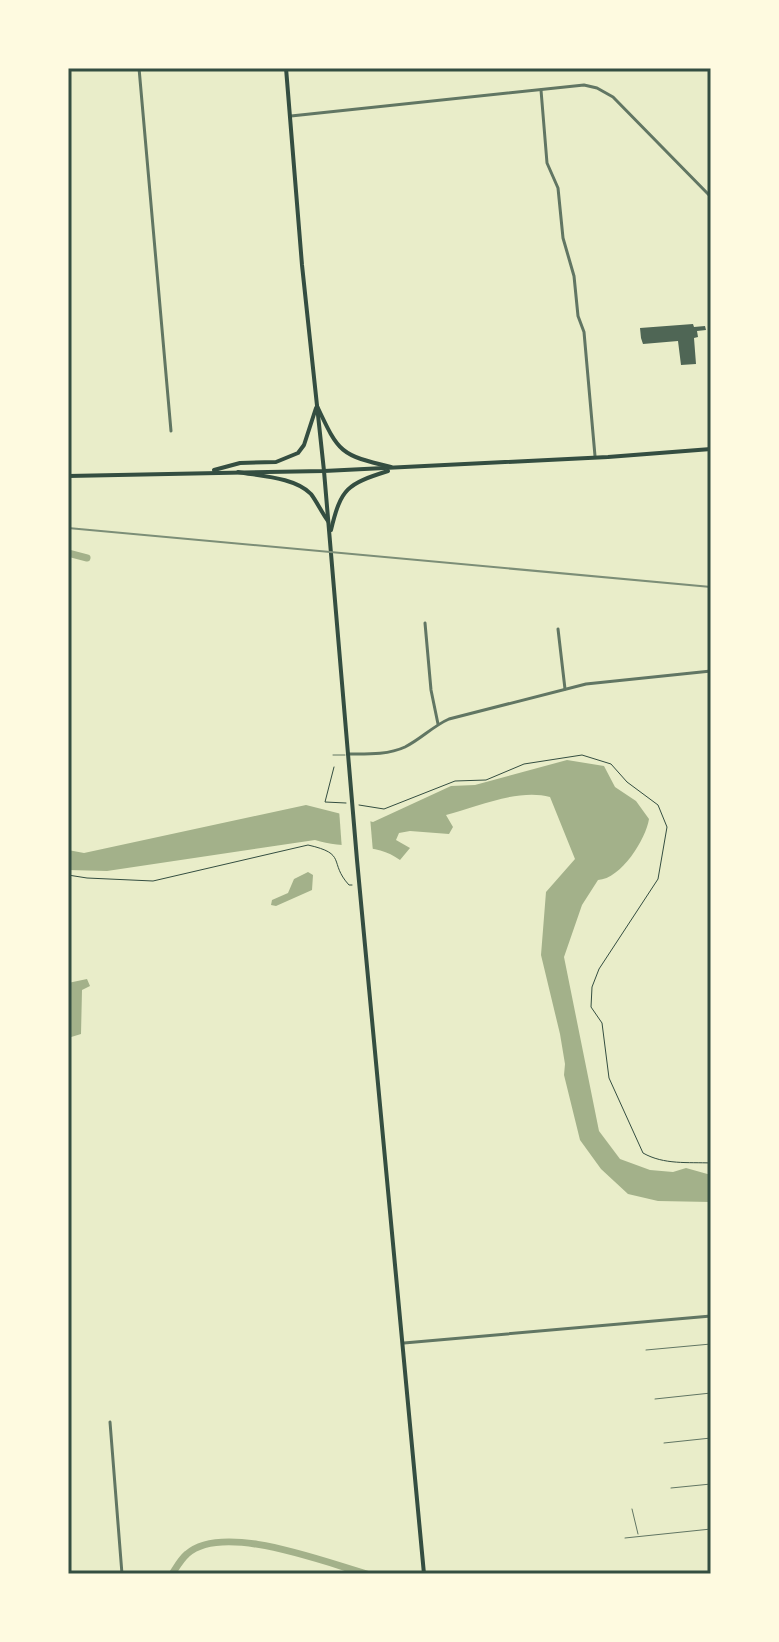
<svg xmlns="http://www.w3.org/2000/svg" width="779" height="1642" viewBox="0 0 779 1642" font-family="Barlow,sans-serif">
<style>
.water{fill:#a3b18a}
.pier{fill:#e9edc9}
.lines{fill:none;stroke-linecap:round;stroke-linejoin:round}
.canal{stroke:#a3b18a;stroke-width:7}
.building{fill:#4f6655}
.path{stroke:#344e41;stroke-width:1}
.service{stroke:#617663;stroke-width:1}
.minor{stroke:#617663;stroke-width:3}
.secondary{stroke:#344e41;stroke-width:4}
.primary{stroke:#344e41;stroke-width:4}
.rail{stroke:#7c8e77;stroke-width:2}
.neatline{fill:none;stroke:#344e41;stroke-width:3}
</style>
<rect width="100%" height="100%" fill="#e9edc9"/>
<!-- water -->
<g class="water">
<path d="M567 760 604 766 615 787 636 801 649 819C646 839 621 879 598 880L582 905 564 957 599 1131 620 1159 650 1170 673 1172 686 1168 711 1175V1202L658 1201 628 1194 601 1169 580 1140 564 1075 565 1064 560 1034 541 955 546 892 575 859 550 797C519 788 477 807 446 815L453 827 449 834 410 831 399 833 396 840 410 848 400 860C376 842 343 849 315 840L107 871 68 870V850L84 853 306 805 373 822 451 786 475 785Z"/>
<path d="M308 872 313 875 312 890 276 906 271 905 272 900 288 893 294 879Z"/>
<path d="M87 979 90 986 82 990 81 1034 68 1038V983Z"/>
</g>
<!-- pier -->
<path class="pier" d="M339 809 370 817 373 852 342 850Z"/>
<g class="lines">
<!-- canal -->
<g class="canal">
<path d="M68 553 87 558"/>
<path d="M172 1574C176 1568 181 1559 187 1554 223 1522 324 1562 367 1574"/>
</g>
</g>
<!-- building -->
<path class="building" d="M693 324 694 327 705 326 706 330 697 331 698 337 694 338 696 364 681 365 678 341 643 344 641 338 640 328Z"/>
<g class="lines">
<!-- path -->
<g class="path">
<path d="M334 767 325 802 346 803"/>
<path d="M359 805 384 809 455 781 486 780 524 764 582 755 611 764 627 782 658 805 667 827 658 879 599 969 592 987 591 1007 602 1023 609 1078 643 1153C664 1165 688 1162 711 1163"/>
<path d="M68 875 87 878 153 881 308 845C348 854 328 862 349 885H352"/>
</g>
<!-- service -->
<g class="service">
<path d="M333 755H345"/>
<path d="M646 1350 711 1344"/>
<path d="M655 1399 711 1393"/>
<path d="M664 1443 711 1438"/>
<path d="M671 1488 711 1484"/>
<path d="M632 1509 638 1534"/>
<path d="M625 1538 711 1529"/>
</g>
<!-- minor -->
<g class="minor">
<path d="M139 68 171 431"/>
<path d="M541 90 547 163 558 188 563 238 574 276 578 316 584 332 595 456"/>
<path d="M291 116 584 85 597 88 613 97 711 197"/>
<path d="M425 623 431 690 438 724"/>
<path d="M558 629 565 689"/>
<path d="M348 754C367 754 388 755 405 747 421 739 433 726 449 719L586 684 711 671"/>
<path d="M404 1343 711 1316"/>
<path d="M110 1422 122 1574"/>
</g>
<!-- secondary -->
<g class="secondary">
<path d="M214 470 240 463 276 462 298 453 304 445 316 408"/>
<path d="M68 476 324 471 302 265 286 68"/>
</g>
<!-- primary -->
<g class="primary">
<path d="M317 406C339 453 340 455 391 467"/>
<path d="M238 472C259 476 295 477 311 494 317 502 322 513 328 521"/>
<path d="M331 530C341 488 347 484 388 471"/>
<path d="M424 1574 357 860 324 471 608 457 711 449"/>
</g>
<!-- rail -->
<path class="rail" d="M68 528 711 587"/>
</g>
<!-- border -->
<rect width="779" height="1642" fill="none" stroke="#fefae0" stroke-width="140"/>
<rect x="70" y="70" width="639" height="1502" class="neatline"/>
</svg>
